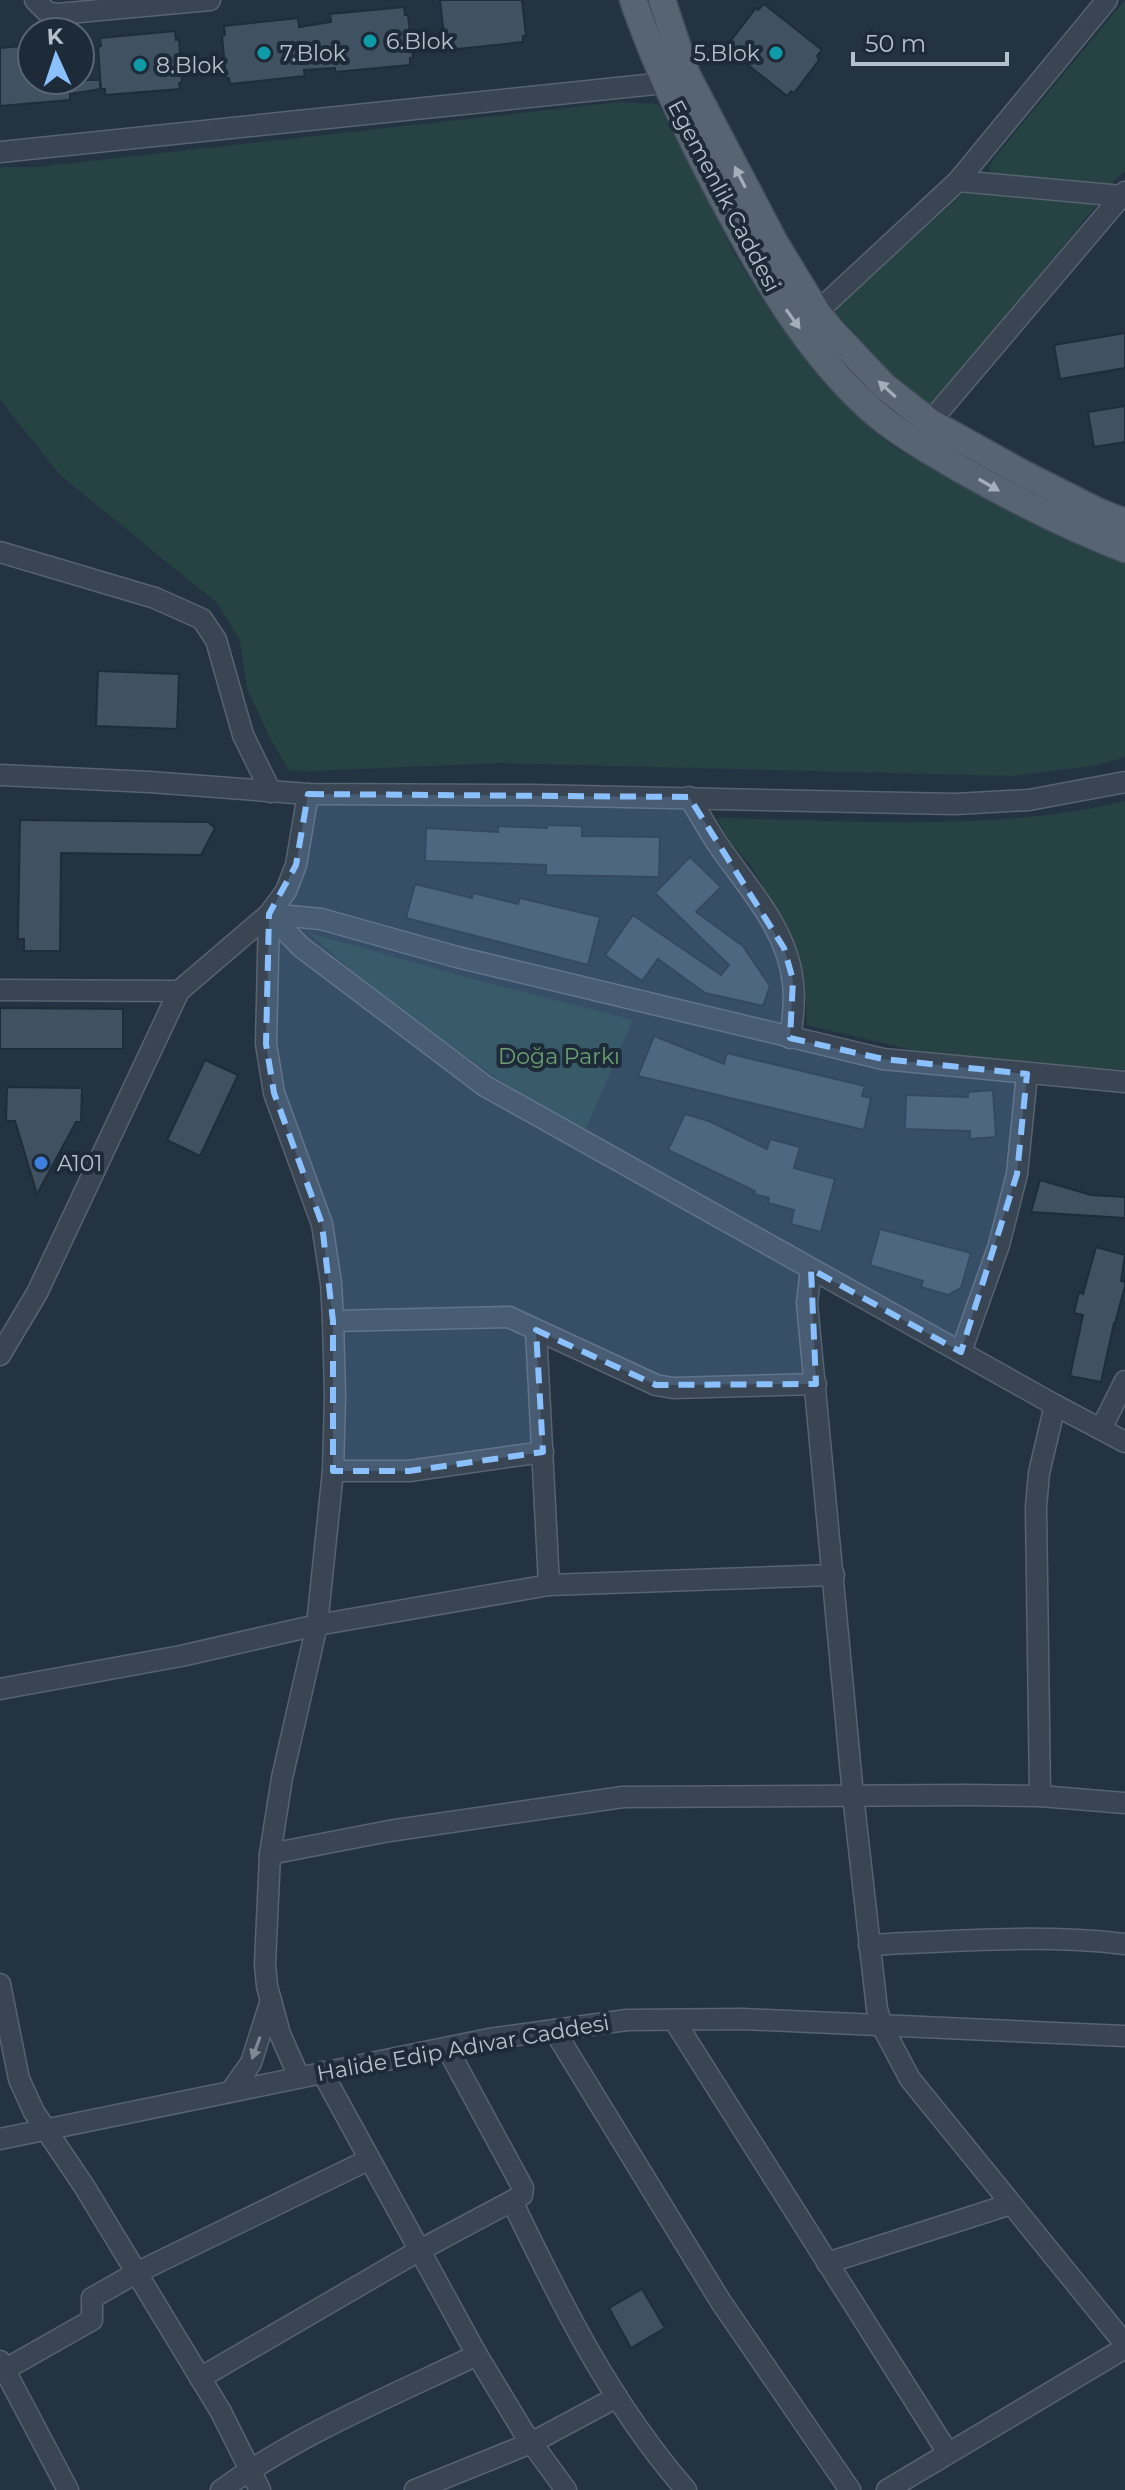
<svg xmlns="http://www.w3.org/2000/svg" width="1125" height="2490" viewBox="0 0 1125 2490" font-family="Montserrat,sans-serif">
<style>
.green{fill:#264243}
.building{fill:#405261;stroke:#1f2c39;stroke-width:2}
.lines{fill:none;stroke-linecap:round;stroke-linejoin:round}
.minor-casing{stroke:#57636f;stroke-width:23}
.major-casing{stroke:#434e5b;stroke-width:29}
.minor{stroke:#394552;stroke-width:20}
.major{stroke:#576472;stroke-width:26}
.oneway{fill:#a3aeba}
.oneway2{fill:#7e8995}
.marked{fill:#89c0fd;fill-opacity:0.2;stroke:#89c0fd;stroke-width:6;stroke-dasharray:16 10;stroke-linejoin:round}
.culture-dot{fill:#0f9aa8;stroke:#1d2a37;stroke-width:3}
.shop-dot{fill:#3f7fe0;stroke:#1d2a37;stroke-width:3}
.labels{text-anchor:middle;dominant-baseline:central;stroke-width:8;stroke-linejoin:round;paint-order:stroke}
.poi-label{font-size:22px;fill:#b6c0cc;stroke:#1d2a37;text-anchor:start}
.street-label{font-size:22px;fill:#b6c0cc;stroke:#1d2a37}
.park-label{font-size:22px;fill:#6b9e73;stroke:#1d2a37}
</style>
<rect width="100%" height="100%" fill="#243342"/>
<!-- green -->
<g class="green">
<path d="M1125 0V171L1109 185 992 175 989 168 994 158Z"/>
<path d="M619 102 658 104 734 253 771 313 813 366 873 431 897 449 983 496 1066 539 1125 563V757L1099 765 1011 776 501 763 308 771 289 770 270 738 247 688 240 640 217 603 61 476 0 400V167H37Z"/>
<path d="M965 192 1099 202 943 394 930 406 896 380 834 310Z"/>
<path d="M1125 801V1070L929 1054 807 1025 804 982 783 921 752 867 729 841 717 818C853 820 992 833 1125 801Z"/>
<path d="M309 933 483 982 633 1020 585 1130 535 1104 394 1007Z"/>
</g>
<!-- building -->
<g class="building">
<path d="M440 0H522L526 36H523V42L448 50V44H445Z"/>
<path d="M764 4 822 50 817 56 819 60 794 93 791 91 787 96 728 49 732 44 729 43 756 8 758 10Z"/>
<path d="M404 7 405 15H408L413 58H410V65L335 72V68L304 70 305 76 230 84 229 78H226L222 36 225 35 224 26 298 18 299 27 331 22 330 14Z"/>
<path d="M175 31 176 40 179 39 182 82 179 83 180 89 105 95V89H101L98 47 101 46 100 38Z"/>
<path d="M32 45V80H100V89L70 94V100L0 106V48Z"/>
<path d="M1125 333V368L1060 379 1054 345Z"/>
<path d="M1125 406V442L1094 447 1088 412Z"/>
<path d="M98 671 179 674 177 729 96 726Z"/>
<path d="M20 820 208 822 215 828 201 855 61 853 60 951H24V939H18Z"/>
<path d="M547 825 582 826V836L660 837 659 877 546 875V865L425 861 426 828 498 832V826L547 828Z"/>
<path d="M690 857 721 887 696 912 743 946 770 986 763 1006 705 993 658 959 642 981 605 955 633 915 721 975 729 965 655 893Z"/>
<path d="M415 884 472 898 473 893 518 904 520 898 600 917 588 965 406 918Z"/>
<path d="M0 1008 123 1009V1049H0Z"/>
<path d="M654 1036 724 1064 727 1053 865 1086 862 1096 871 1098 864 1130 638 1076Z"/>
<path d="M205 1060 238 1075 200 1156 167 1140Z"/>
<path d="M7 1087 82 1088 81 1122H76L37 1194 15 1121H6Z"/>
<path d="M993 1090 996 1137 970 1139V1131L905 1129 906 1095 968 1097V1092Z"/>
<path d="M685 1114 709 1121 767 1149 770 1139 800 1147 794 1168 835 1179 821 1232 791 1224 794 1210 768 1203 769 1198 754 1194 755 1191 668 1150Z"/>
<path d="M1040 1180 1091 1195 1125 1197V1218L1031 1212Z"/>
<path d="M880 1229 971 1253 961 1288 948 1295 921 1287 923 1281 870 1265Z"/>
<path d="M1096 1247 1125 1255 1121 1281 1125 1282V1286L1115 1323H1114L1101 1382 1070 1376 1083 1315 1074 1313 1079 1292 1083 1294Z"/>
<path d="M642 2289 665 2328 631 2348 609 2308Z"/>
</g>
<g class="lines">
<!-- minor casing -->
<g class="minor-casing">
<g id="minor">
<path d="M35 0 47 12 57 14 210 0"/>
<path d="M0 152 665 83"/>
<path d="M958 181 1122 196"/>
<path d="M817 312 958 181 1107 0"/>
<path d="M930 422 1125 192"/>
<path d="M0 552 155 598 202 619 216 640 243 735 271 792"/>
<path d="M0 775 150 782 308 794 532 795 955 804 1029 800 1125 782"/>
<path d="M689 797C700 815 710 833 721 849 750 890 788 931 793 983 795 1002 793 1020 790 1038"/>
<path d="M269 914 266 1044 274 1093 322 1224 331 1283 333 1321 335 1396 333 1471 317 1625 282 1778 270 1854 265 1964 267 1986 280 2034 299 2077"/>
<path d="M269 914 301 947 485 1086 1055 1405 1125 1442"/>
<path d="M269 914 321 919 457 957 883 1059 1125 1082"/>
<path d="M0 990 179 991"/>
<path d="M811 1269 807 1303 853 1795 877 2009 882 2026 910 2079 1125 2344"/>
<path d="M333 1321 509 1317 656 1385 673 1388 816 1384"/>
<path d="M536 1330 549 1585"/>
<path d="M961 1352 999 1245 1017 1174 1027 1074"/>
<path d="M0 1355 37 1293 179 991 269 914 286 891 296 865 308 794"/>
<path d="M1101 1429 1125 1381"/>
<path d="M333 1471H409L543 1452"/>
<path d="M0 1689 181 1656 317 1625 549 1585 834 1575"/>
<path d="M1040 1796 1036 1507 1039 1473 1055 1405"/>
<path d="M270 1854 389 1831 623 1797 968 1795 1040 1796 1125 1803"/>
<path d="M869 1945C954 1941 1040 1934 1125 1944"/>
<path d="M0 1984 19 2079 34 2112 84 2186 221 2412 260 2490"/>
<path d="M674 2020 948 2453"/>
<path d="M554 2030 721 2302 850 2490"/>
<path d="M447 2048 523 2188 522 2195 512 2201"/>
<path d="M322 2072 477 2355 523 2431 566 2490"/>
<path d="M231 2091 251 2063 271 2000"/>
<path d="M0 2139 489 2039 627 2020 743 2019 1125 2036"/>
<path d="M827 2263 1011 2204"/>
<path d="M0 2361 68 2490"/>
<path d="M4 2370 92 2320V2298L136 2273 368 2160"/>
<path d="M200 2378 420 2250 512 2201C561 2303 611 2404 686 2490"/>
<path d="M221 2490C299 2434 391 2396 477 2355"/>
<path d="M415 2490 531 2443 617 2397"/>
<path d="M887 2490 1125 2348"/>
</g>
</g>
<!-- major casing -->
<g class="major-casing">
<g id="major">
<path d="M633 0C657 69 688 134 722 198 762 273 804 348 867 406 895 432 928 450 962 470 1015 500 1068 527 1125 549"/>
<path d="M662 0 687 75 775 243 817 312 833 332 884 386 930 422 1020 472 1099 512 1125 522"/>
</g>
</g>
<!-- minor -->
<use href="#minor" class="minor"/>
<!-- major -->
<use href="#major" class="major"/>
</g>
<!-- one-way arrows -->
<defs><path id="oneway-solid" d="M-6-.8H1V-3.2L6.5 0L1 3.2V.8H-6Z" transform="scale(2)"/></defs>
<g class="oneway">
<use href="#oneway-solid" transform="translate(740 177) rotate(-117)"/>
<use href="#oneway-solid" transform="translate(793 319) rotate(54)"/>
<use href="#oneway-solid" transform="translate(887 389) rotate(-137)"/>
<use href="#oneway-solid" transform="translate(989 485) rotate(30)"/>
</g>
<use class="oneway2" href="#oneway-solid" transform="translate(256 2048) rotate(110)"/>
<!-- marked area -->
<path class="marked" d="M308 794 689 797 784 948 793 980 790 1038 883 1059 1027 1074 1017 1174 961 1352 811 1269 816 1384 656 1385 536 1330 543 1452 409 1471H333V1321L322 1224 274 1093 266 1044 269 914 296 865Z"/>
<!-- markers -->
<g class="culture-dot">
<circle cx="370" cy="41" r="8"/>
<circle cx="264" cy="53" r="8"/>
<circle cx="776" cy="53" r="8"/>
<circle cx="140" cy="65" r="8"/>
</g>
<circle class="shop-dot" cx="41" cy="1163" r="8"/>
<g class="labels">
<!-- poi labels -->
<g class="poi-label">
<text x="386" y="41">6.Blok</text>
<text x="280" y="53">7.Blok</text>
<text x="760" y="53" text-anchor="end">5.Blok</text>
<text x="156" y="65">8.Blok</text>
<text x="57" y="1163">A101</text>
</g>
<!-- street labels -->
<g class="street-label">
<text transform="translate(724 196) rotate(62)">Egemenlik Caddesi</text>
<text transform="translate(463 2048) rotate(-10)">Halide Edip Adıvar Caddesi</text>
</g>
<!-- park labels -->
<g class="park-label">
<text x="559" y="1056">Doğa Parkı</text>
</g>
</g>
<!-- north arrow -->
<g transform="translate(56 56) rotate(357)"><circle r="38" fill="#1d2a37" stroke="#5a6673" stroke-width="2"/>
<path d="M0-6L14 30L0 20L-14 30Z" fill="#89c0fd"/>
<text y="-12" font-size="22" font-weight="bold" text-anchor="middle" fill="#b6c0cc">K</text>
</g>
<!-- scale -->
<path d="M853 52v12h154v-12" fill="none" stroke="#b6c0cc" stroke-width="4"/>
<text x="865" y="52" font-size="24" fill="#b6c0cc" stroke="#1d2a37" stroke-width="6" paint-order="stroke">50 m</text>
</svg>
